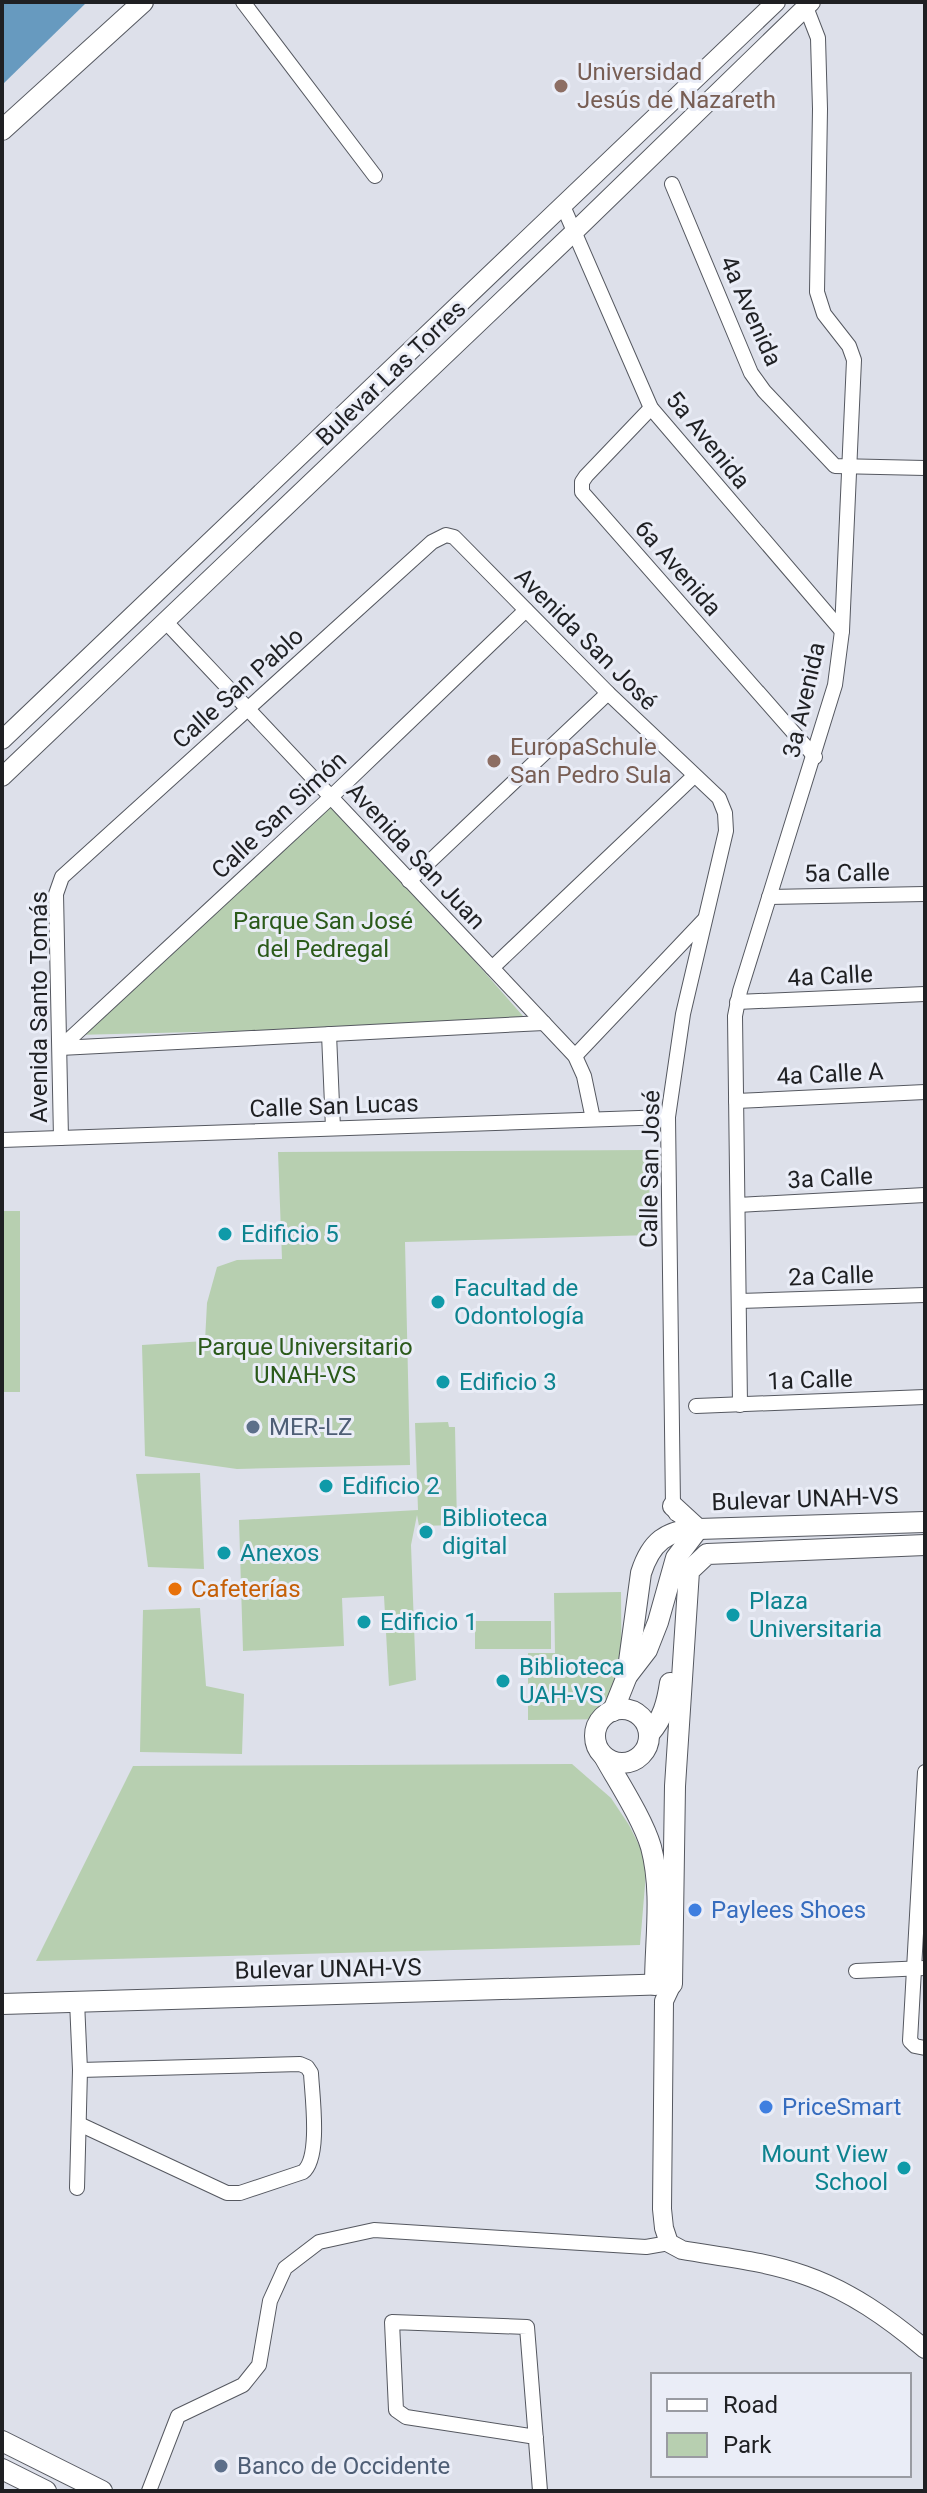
<svg xmlns="http://www.w3.org/2000/svg" width="927" height="2493" viewBox="0 0 927 2493" font-family="Roboto,sans-serif">
<style>
.green{fill:#b7cfb0}
.water{fill:#679abf}
.lines{fill:none;stroke-linecap:round;stroke-linejoin:round}
.minor-casing{stroke:#555860;stroke-width:16}
.tertiary-casing{stroke:#555860;stroke-width:20}
.secondary-casing{stroke:#555860;stroke-width:22}
.minor{stroke:#fff;stroke-width:14}
.tertiary{stroke:#fff;stroke-width:18}
.secondary{stroke:#fff;stroke-width:20}
.education-dot{fill:#8d6e63;stroke:#eaedf7;stroke-width:3}
.culture-dot{fill:#0f9aa8;stroke:#eaedf7;stroke-width:3}
.service-dot{fill:#5c6f8a;stroke:#eaedf7;stroke-width:3}
.food-dot{fill:#e8710a;stroke:#eaedf7;stroke-width:3}
.shop-dot{fill:#3f7fe0;stroke:#eaedf7;stroke-width:3}
.labels{text-anchor:middle;dominant-baseline:central;stroke-width:6;stroke-linejoin:round;paint-order:stroke}
.education-label{font-size:24px;fill:#785e54;stroke:#eaedf7;text-anchor:start}
.street-label{font-size:24px;fill:#1f2023;stroke:#eaedf7}
.park-label{font-size:24px;fill:#2b5a1a;stroke:#eaedf7}
.culture-label{font-size:24px;fill:#0d838f;stroke:#eaedf7;text-anchor:start}
.service-label{font-size:24px;fill:#4e5e75;stroke:#eaedf7;text-anchor:start}
.food-label{font-size:24px;fill:#c56008;stroke:#eaedf7;text-anchor:start}
.shop-label{font-size:24px;fill:#366cbe;stroke:#eaedf7;text-anchor:start}
</style>
<rect width="100%" height="100%" fill="#dde0ea"/>
<!-- green -->
<g class="green">
<path d="M331 797 530 1024 75 1035Z"/>
<path d="M647 1150 652 1235 405 1242 410 1465 237 1469 145 1456 142 1345 205 1341 207 1303 217 1267 237 1260 282 1259 278 1152Z"/>
<rect x="2" y="1211" width="18" height="181"/>
<path d="M448 1422 449 1427H455L457 1525 419 1526 417 1515 411 1545 416 1680 389 1686 384 1596 342 1598 344 1646 243 1651 239 1520 418 1510 415 1423Z"/>
<path d="M200 1473 204 1569 148 1567 136 1474Z"/>
<path d="M621 1592 622 1719 528 1720V1653H555L554 1593Z"/>
<path d="M200 1608 206 1686 244 1694 242 1754 140 1752 143 1610Z"/>
<rect x="475" y="1621" width="76" height="28"/>
<path d="M572 1764 611 1798 629 1825 647 1861 640 1945 36 1961 133 1766Z"/>
</g>
<!-- water -->
<path class="water" d="M2 2H87L2 85Z"/>
<g class="lines">
<!-- minor casing -->
<g class="minor-casing">
<g id="minor">
<path d="M243 2 375 176"/>
<path d="M672 184 751 373 764 391 835 466 925 468"/>
<path d="M563 206 651 408 842 631"/>
<path d="M651 408 586 476 582 482V492L815 757"/>
<path d="M165 621 575 1056 584 1076 593 1119"/>
<path d="M409 881 608 693"/>
<path d="M769 897 925 894"/>
<path d="M492 968 694 776"/>
<path d="M737 1002 925 994"/>
<path d="M329 1034 333 1128"/>
<path d="M60 1048 331 797 526 610"/>
<path d="M60 1048 544 1023"/>
<path d="M575 1056 704 920"/>
<path d="M736 1101 925 1092"/>
<path d="M61 1138 56 894 62 877 432 542 446 535 454 537 608 693 719 798 725 813 726 831 683 1014 668 1117 673 1506 676 1514"/>
<path d="M2 1140 668 1117"/>
<path d="M738 1205 925 1195"/>
<path d="M739 1301 925 1295"/>
<path d="M740 1405 735 1016 740 991 835 685 842 631 854 360 849 346 824 314 817 292 820 109 818 38 804 2"/>
<path d="M696 1406 925 1397"/>
<path d="M925 1772 910 2041 915 2046 925 2048"/>
<path d="M856 1971 925 1968"/>
<path d="M79 2124 227 2193H240L303 2172C321 2158 312 2095 311 2073L307 2067 300 2064 80 2070"/>
<path d="M77 2188 80 2070 77 2001"/>
<path d="M536 2437 406 2417 396 2410 392 2322 527 2327 540 2491"/>
<path d="M149 2491 178 2416 243 2385 259 2365 270 2301 285 2268 319 2242 374 2230 646 2247 669 2243"/>
</g>
</g>
<!-- tertiary casing -->
<g class="tertiary-casing">
<g id="tertiary">
<path d="M2 740 776 2"/>
<path d="M2 777 573 233 811 2"/>
<path d="M672 1984 664 2001 662 2209 664 2228 669 2243 682 2250C722 2257 765 2261 804 2275 850 2291 888 2318 925 2349"/>
</g>
</g>
<!-- secondary casing -->
<g class="secondary-casing">
<g id="secondary">
<path d="M2 130 143 2"/>
<path d="M673 1506 698 1529"/>
<path d="M627 1676 641 1573C651 1542 666 1530 698 1529L925 1522"/>
<circle cx="622" cy="1736" r="27"/>
<path d="M613 1711 627 1676 647 1650 658 1622 676 1558 698 1529"/>
<path d="M650 1733C663 1718 667 1703 670 1683"/>
<path d="M605 1758C619 1783 643 1820 651 1847 663 1892 655 1940 655 1985"/>
<path d="M2 2004 672 1984 675 1786 689 1571 707 1554 925 1545"/>
<path d="M2 2441 102 2491"/>
<path d="M2 2469 46 2491"/>
</g>
</g>
<!-- minor -->
<use href="#minor" class="minor"/>
<!-- tertiary -->
<use href="#tertiary" class="tertiary"/>
<!-- secondary -->
<use href="#secondary" class="secondary"/>
</g>
<!-- markers -->
<g class="education-dot">
<circle cx="561" cy="86" r="8"/>
<circle cx="494" cy="761" r="8"/>
</g>
<g class="culture-dot">
<circle cx="225" cy="1234" r="8"/>
<circle cx="438" cy="1302" r="8"/>
<circle cx="443" cy="1382" r="8"/>
<circle cx="326" cy="1486" r="8"/>
<circle cx="426" cy="1532" r="8"/>
<circle cx="224" cy="1553" r="8"/>
<circle cx="733" cy="1615" r="8"/>
<circle cx="364" cy="1622" r="8"/>
<circle cx="503" cy="1681" r="8"/>
<circle cx="904" cy="2168" r="8"/>
</g>
<g class="service-dot">
<circle cx="253" cy="1427" r="8"/>
<circle cx="221" cy="2466" r="8"/>
</g>
<circle class="food-dot" cx="175" cy="1589" r="8"/>
<g class="shop-dot">
<circle cx="695" cy="1910" r="8"/>
<circle cx="766" cy="2107" r="8"/>
</g>
<g class="labels">
<!-- education labels -->
<g class="education-label">
<text x="577" y="72">Universidad<tspan x="577" dy="28">Jesús de Nazareth</tspan></text>
<text x="510" y="747">EuropaSchule<tspan x="510" dy="28">San Pedro Sula</tspan></text>
</g>
<!-- street labels -->
<g class="street-label">
<text transform="translate(751 311) rotate(66)">4a Avenida</text>
<text transform="translate(391 373) rotate(-44)">Bulevar Las Torres</text>
<text transform="translate(708 440) rotate(51)">5a Avenida</text>
<text transform="translate(678 568) rotate(49)">6a Avenida</text>
<text transform="translate(586 639) rotate(45)">Avenida San José</text>
<text transform="translate(238 688) rotate(-42)">Calle San Pablo</text>
<text transform="translate(804 700) rotate(-77)">3a Avenida</text>
<text transform="translate(279 815) rotate(-43)">Calle San Simón</text>
<text transform="translate(416 856) rotate(47)">Avenida San Juan</text>
<text transform="translate(847 873) rotate(-1)">5a Calle</text>
<text transform="translate(830 976) rotate(-3)">4a Calle</text>
<text transform="translate(39 1007) rotate(-90)">Avenida Santo Tomás</text>
<text transform="translate(830 1074) rotate(-3)">4a Calle A</text>
<text transform="translate(334 1106) rotate(-2)">Calle San Lucas</text>
<text transform="translate(650 1169) rotate(-89)">Calle San José</text>
<text transform="translate(830 1178) rotate(-3)">3a Calle</text>
<text transform="translate(831 1276) rotate(-2)">2a Calle</text>
<text transform="translate(810 1380) rotate(-2)">1a Calle</text>
<text transform="translate(805 1499) rotate(-2)">Bulevar UNAH-VS</text>
<text transform="translate(328 1969) rotate(-1)">Bulevar UNAH-VS</text>
</g>
<!-- park labels -->
<g class="park-label">
<text x="323" y="921">Parque San José<tspan x="323" dy="28">del Pedregal</tspan></text>
<text x="305" y="1347">Parque Universitario<tspan x="305" dy="28">UNAH-VS</tspan></text>
</g>
<!-- culture labels -->
<g class="culture-label">
<text x="241" y="1234">Edificio 5</text>
<text x="454" y="1288">Facultad de<tspan x="454" dy="28">Odontología</tspan></text>
<text x="459" y="1382">Edificio 3</text>
<text x="342" y="1486">Edificio 2</text>
<text x="442" y="1518">Biblioteca<tspan x="442" dy="28">digital</tspan></text>
<text x="240" y="1553">Anexos</text>
<text x="749" y="1601">Plaza<tspan x="749" dy="28">Universitaria</tspan></text>
<text x="380" y="1622">Edificio 1</text>
<text x="519" y="1667">Biblioteca<tspan x="519" dy="28">UAH-VS</tspan></text>
<text x="888" y="2154" text-anchor="end">Mount View<tspan x="888" dy="28">School</tspan></text>
</g>
<!-- service labels -->
<g class="service-label">
<text x="269" y="1427">MER-LZ</text>
<text x="237" y="2466">Banco de Occidente</text>
</g>
<!-- food labels -->
<g class="food-label">
<text x="191" y="1589">Cafeterías</text>
</g>
<!-- shop labels -->
<g class="shop-label">
<text x="711" y="1910">Paylees Shoes</text>
<text x="782" y="2107">PriceSmart</text>
</g>
</g>
<!-- border -->
<rect width="927" height="2493" fill="none" stroke="#1f2023" stroke-width="8"/>
<!-- legend -->
<rect x="651" y="2373" width="260" height="104" fill="#eaedf7" stroke="#999ba2" stroke-width="2"/>
<rect x="667" y="2399" width="40" height="12" fill="#ffffff" stroke="#999ba2" stroke-width="2"/>
<text x="723" y="2413" font-size="24" fill="#1f2023">Road</text>
<rect x="667" y="2433" width="40" height="24" fill="#b7cfb0" stroke="#999ba2" stroke-width="2"/>
<text x="723" y="2453" font-size="24" fill="#1f2023">Park</text>
</svg>
